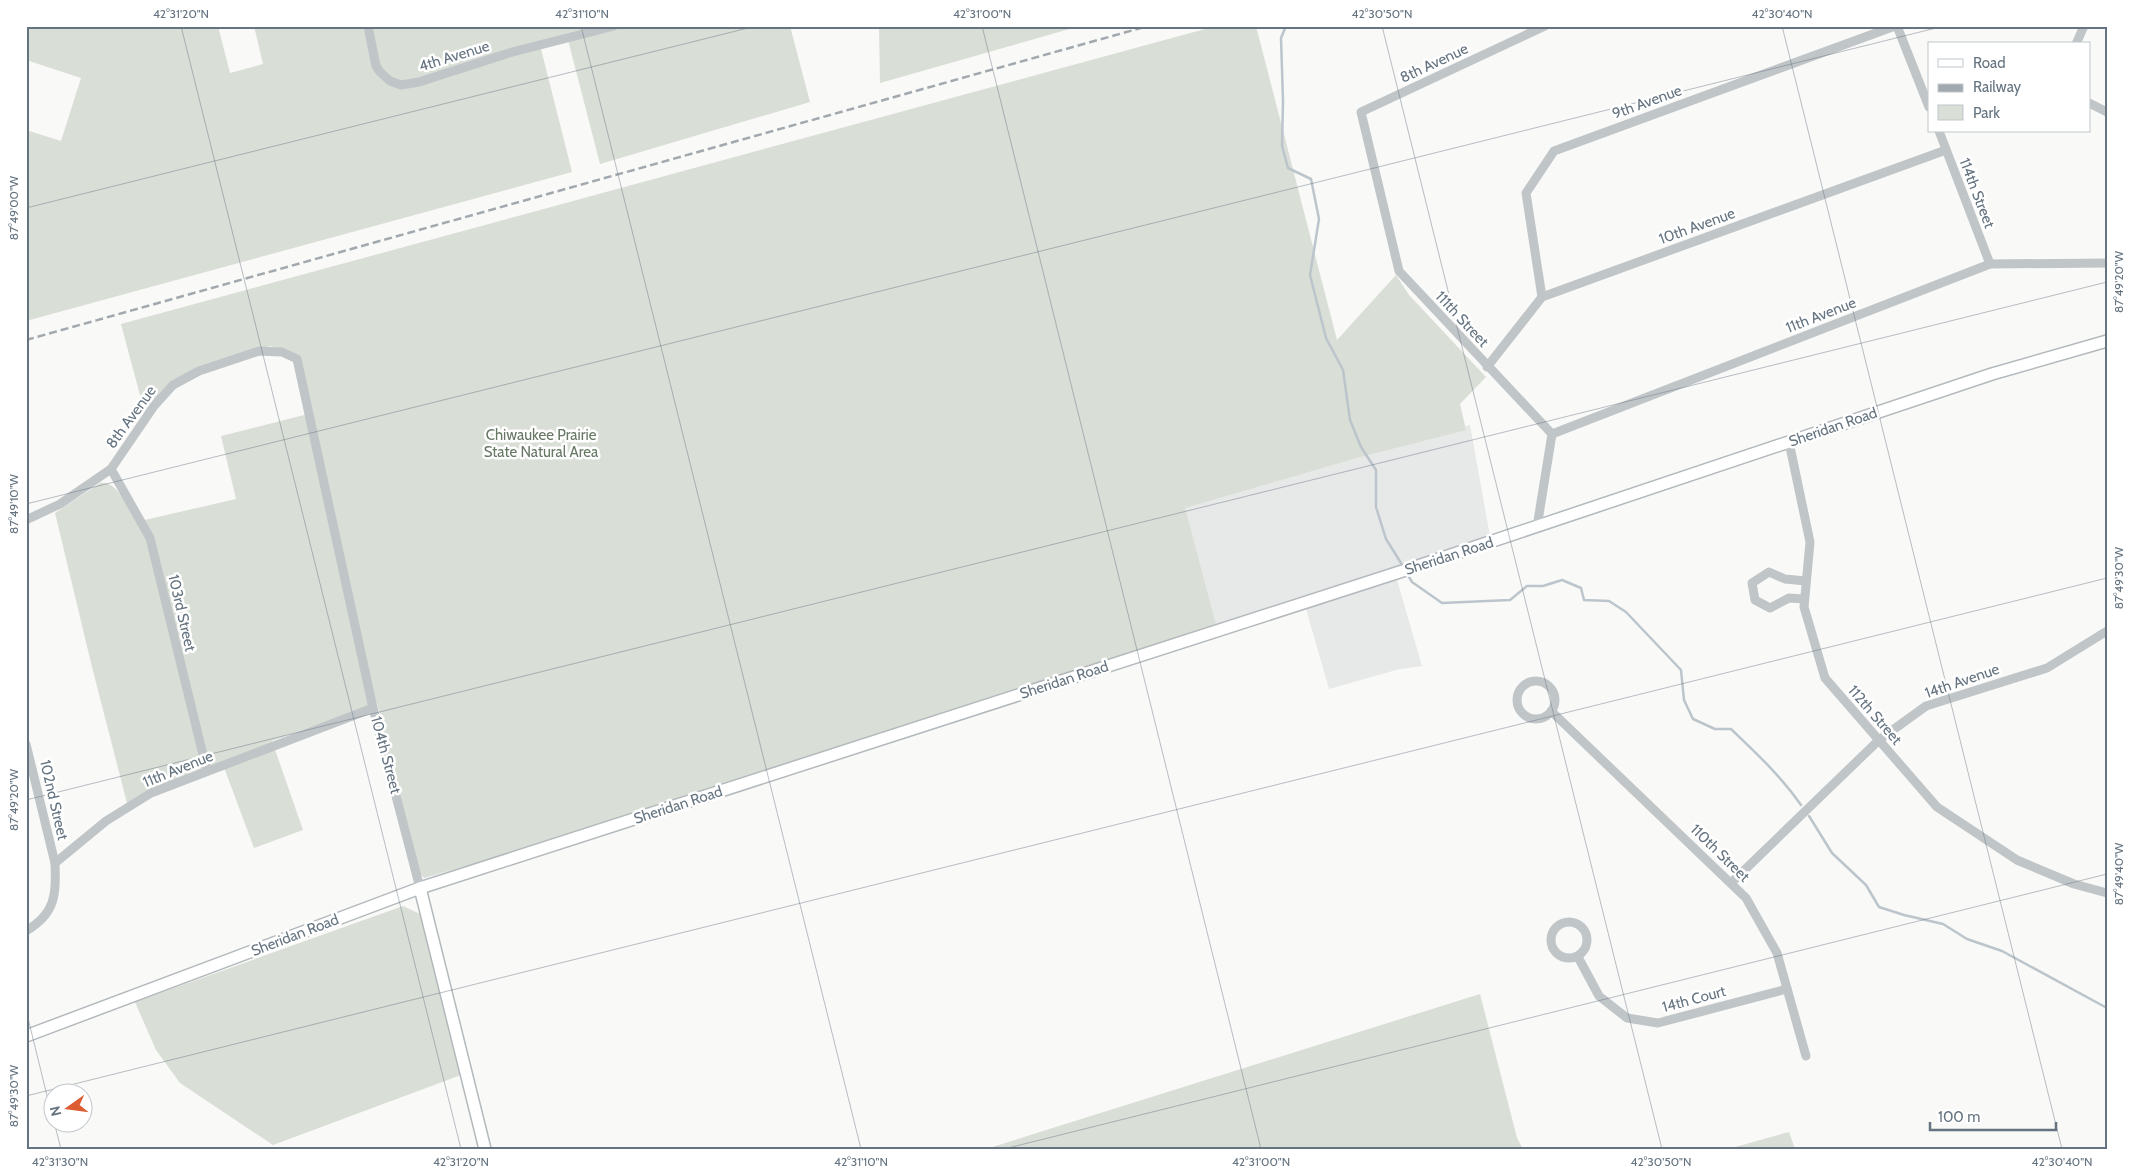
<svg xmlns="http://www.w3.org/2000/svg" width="2133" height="1175" viewBox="0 0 2133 1175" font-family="Cabin,sans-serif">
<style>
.built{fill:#e7e8e8}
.green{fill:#d9ded6}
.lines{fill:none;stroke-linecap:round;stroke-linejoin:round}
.stream{stroke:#bcc5cb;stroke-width:2.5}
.major-casing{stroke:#b4b9bd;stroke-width:14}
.minor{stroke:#c0c5c8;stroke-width:9}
.major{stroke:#fff;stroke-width:11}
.rail{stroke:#a2a9ae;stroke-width:2.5;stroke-dasharray:8 4;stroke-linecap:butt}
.ticks{fill:none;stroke:#657480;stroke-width:1;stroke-opacity:0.45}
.labels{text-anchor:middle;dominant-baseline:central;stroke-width:5;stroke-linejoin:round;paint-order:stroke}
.street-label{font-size:15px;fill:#657480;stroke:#fff}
.park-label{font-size:15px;fill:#677964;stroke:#fff}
.neatline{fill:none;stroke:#657480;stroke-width:2}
.ticks-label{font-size:12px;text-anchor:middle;fill:#657480}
</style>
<rect width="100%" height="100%" fill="#f9f9f7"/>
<!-- built -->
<path class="built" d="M1470 425 1491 542 1395 573 1422 666 1396 670 1329 689 1304 602 1196 637 1184 508Z"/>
<!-- green -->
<g class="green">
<path d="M26 26H218L230 73 263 64 254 26H592L595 35 625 26H790L810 102 600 164 567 36 541 49 572 172 26 321V130L61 141 81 78 26 60Z"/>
<path d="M879 26H1080L880 83Z"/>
<path d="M1216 26H1256L1337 340 1396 275 1409 295 1486 377 1460 404 1466 430 1364 456 1185 508 1216 625 518 851 424 878 418 871 377 703 272 741 303 830 254 848 222 762 147 792 127 803 92 667 55 513 100 483C117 479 129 510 136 522L236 499 221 436 312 413 296 357 290 351 270 346 193 370 145 414 121 324Z"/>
<path d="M403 906 420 914 426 926 461 1075 273 1145 180 1083 156 1050 135 1002Z"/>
<path d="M1480 994 1517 1138 1523 1149H986Z"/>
<path d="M1789 1132 1795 1149H1728Z"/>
</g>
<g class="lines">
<!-- stream -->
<g class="stream">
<path d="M1286 26 1281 38 1283 101 1282 146 1288 168 1311 179 1319 219 1310 275 1326 338 1343 370 1350 420 1361 447 1376 470V507L1386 539 1401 563"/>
<path d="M1409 577 1412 582 1442 603 1510 600 1527 586H1543L1562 580 1581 588 1584 600 1609 601 1626 612 1681 670 1684 700 1693 719 1715 729H1731C1756 753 1781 776 1801 805"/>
<path d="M1809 816 1832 853 1866 885 1879 907 1904 915 1943 924 1967 939 2002 951 2107 1008"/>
</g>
<!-- major casing -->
<g class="major-casing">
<g id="major">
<path d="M420 888 485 1149"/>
<path d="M26 1036 420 888 1415 567 1992 374 2107 341"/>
</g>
</g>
<!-- minor -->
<g class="minor">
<path d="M368 26 376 66 380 72 390 81 401 85 419 82 509 53 614 26"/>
<path d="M1897 26 1929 107"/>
<path d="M2076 44 2084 26"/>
<path d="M2089 103 2107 112"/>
<path d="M1939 131 1990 264"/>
<path d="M1542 297 1526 193 1554 151 1895 26"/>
<path d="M1487 367 1542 297 1946 150"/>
<path d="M1552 434 1990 264 2107 263"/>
<path d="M1789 442 1810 542 1804 607 1825 678 1937 807 2017 860 2074 884 2107 893"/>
<path d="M111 469 150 538 207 771"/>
<path d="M26 520 60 504 111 469 154 406 173 385 199 371 259 351 282 352 297 359 373 708 420 888"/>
<path d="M1537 527 1552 434 1399 271 1361 112 1545 26"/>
<path d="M1804 599 1789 598 1770 608 1755 600 1752 583 1769 572 1785 579 1806 581"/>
<circle cx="1536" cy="700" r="19"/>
<path d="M1551 711 1746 898 1777 953 1806 1056"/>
<path d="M26 744 55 863"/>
<path d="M1731 883 1879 740 1926 706 2047 668 2107 631"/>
<circle cx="1569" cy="940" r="18"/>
<path d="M26 931C56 913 56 895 55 863L106 821 151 793 373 708"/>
<path d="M1578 957 1599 996 1627 1018 1658 1023 1787 989"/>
</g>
<!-- major -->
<use href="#major" class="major"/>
<!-- rail -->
<path class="rail" d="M26 340 1148 26"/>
</g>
<!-- ticks -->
<path class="ticks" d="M181 26 461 1149M581 26 861 1149M982 26 1261 1149M1382 26 1662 1149M1782 26 2062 1149M26 208 756 26M26 504 1944 26M26 800 2107 282M26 1010 52 1116M26 1096 2107 578M54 1122 61 1149M1004 1149 2107 874"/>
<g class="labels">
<!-- street labels -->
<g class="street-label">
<text transform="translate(454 56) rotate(-17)">4th Avenue</text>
<text transform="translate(1434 63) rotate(-25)">8th Avenue</text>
<text transform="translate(1647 102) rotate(-20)">9th Avenue</text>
<text transform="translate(1977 193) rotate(69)">114th Street</text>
<text transform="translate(1697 226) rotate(-20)">10th Avenue</text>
<text transform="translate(1821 315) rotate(-21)">11th Avenue</text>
<text transform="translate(1462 319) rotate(47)">111th Street</text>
<text transform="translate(131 417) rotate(-54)">8th Avenue</text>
<text transform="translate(1833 427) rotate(-19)">Sheridan Road</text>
<text transform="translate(1449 556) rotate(-18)">Sheridan Road</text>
<text transform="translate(182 613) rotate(77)">103rd Street</text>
<text transform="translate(1064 680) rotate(-18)">Sheridan Road</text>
<text transform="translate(1962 681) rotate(-19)">14th Avenue</text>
<text transform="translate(1875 715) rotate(49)">112th Street</text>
<text transform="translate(386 755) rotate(75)">104th Street</text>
<text transform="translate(178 769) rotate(-22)">11th Avenue</text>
<text transform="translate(54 800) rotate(77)">102nd Street</text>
<text transform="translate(678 805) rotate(-18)">Sheridan Road</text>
<text transform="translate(1720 853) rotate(44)">110th Street</text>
<text transform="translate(295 935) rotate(-21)">Sheridan Road</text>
<text transform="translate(1694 999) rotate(-15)">14th Court</text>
</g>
<!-- park labels -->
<g class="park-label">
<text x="541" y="435">Chiwaukee Prairie<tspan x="541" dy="17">State Natural Area</tspan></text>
</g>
</g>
<!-- border -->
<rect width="2133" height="1175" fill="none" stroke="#ffffff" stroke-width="55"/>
<!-- legend -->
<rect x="1928" y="42" width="162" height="90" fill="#ffffff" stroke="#c1c7cc"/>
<rect x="1938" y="59" width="25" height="8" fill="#ffffff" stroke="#c1c7cc"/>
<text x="1973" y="68" font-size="15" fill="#657480">Road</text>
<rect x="1938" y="84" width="25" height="8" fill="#a2a9ae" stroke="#c1c7cc"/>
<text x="1973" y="92" font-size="15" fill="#657480">Railway</text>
<rect x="1938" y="105" width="25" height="15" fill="#d9ded6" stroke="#c1c7cc"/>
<text x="1973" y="118" font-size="15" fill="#657480">Park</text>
<!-- north arrow -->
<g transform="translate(68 1108) rotate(256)"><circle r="24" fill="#ffffff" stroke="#c1c7cc"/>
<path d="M0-4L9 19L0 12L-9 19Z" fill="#dd5d33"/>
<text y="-8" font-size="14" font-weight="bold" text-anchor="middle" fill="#657480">N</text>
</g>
<!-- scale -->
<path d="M1930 1122v8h126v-8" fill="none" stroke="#657480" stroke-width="2.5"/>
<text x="1938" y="1122" font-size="15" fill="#657480" stroke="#ffffff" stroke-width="4" paint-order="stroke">100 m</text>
<rect x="28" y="28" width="2078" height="1120" class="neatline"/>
<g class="ticks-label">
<text x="181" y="18">42°31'20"N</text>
<text x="582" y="18">42°31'10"N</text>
<text x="982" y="18">42°31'00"N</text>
<text x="1382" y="18">42°30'50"N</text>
<text x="1782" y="18">42°30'40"N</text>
<text transform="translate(14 208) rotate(-90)" y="4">87°49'00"W</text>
<text transform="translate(2119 282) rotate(-90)" y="4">87°49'20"W</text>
<text transform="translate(14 504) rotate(-90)" y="4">87°49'10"W</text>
<text transform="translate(2119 578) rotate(-90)" y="4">87°49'30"W</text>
<text transform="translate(14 800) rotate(-90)" y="4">87°49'20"W</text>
<text transform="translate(2119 874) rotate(-90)" y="4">87°49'40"W</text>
<text transform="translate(14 1096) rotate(-90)" y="4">87°49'30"W</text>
<text x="60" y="1166">42°31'30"N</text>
<text x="461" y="1166">42°31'20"N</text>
<text x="861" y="1166">42°31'10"N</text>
<text x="1261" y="1166">42°31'00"N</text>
<text x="1661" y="1166">42°30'50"N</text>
<text x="2062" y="1166">42°30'40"N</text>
</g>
</svg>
